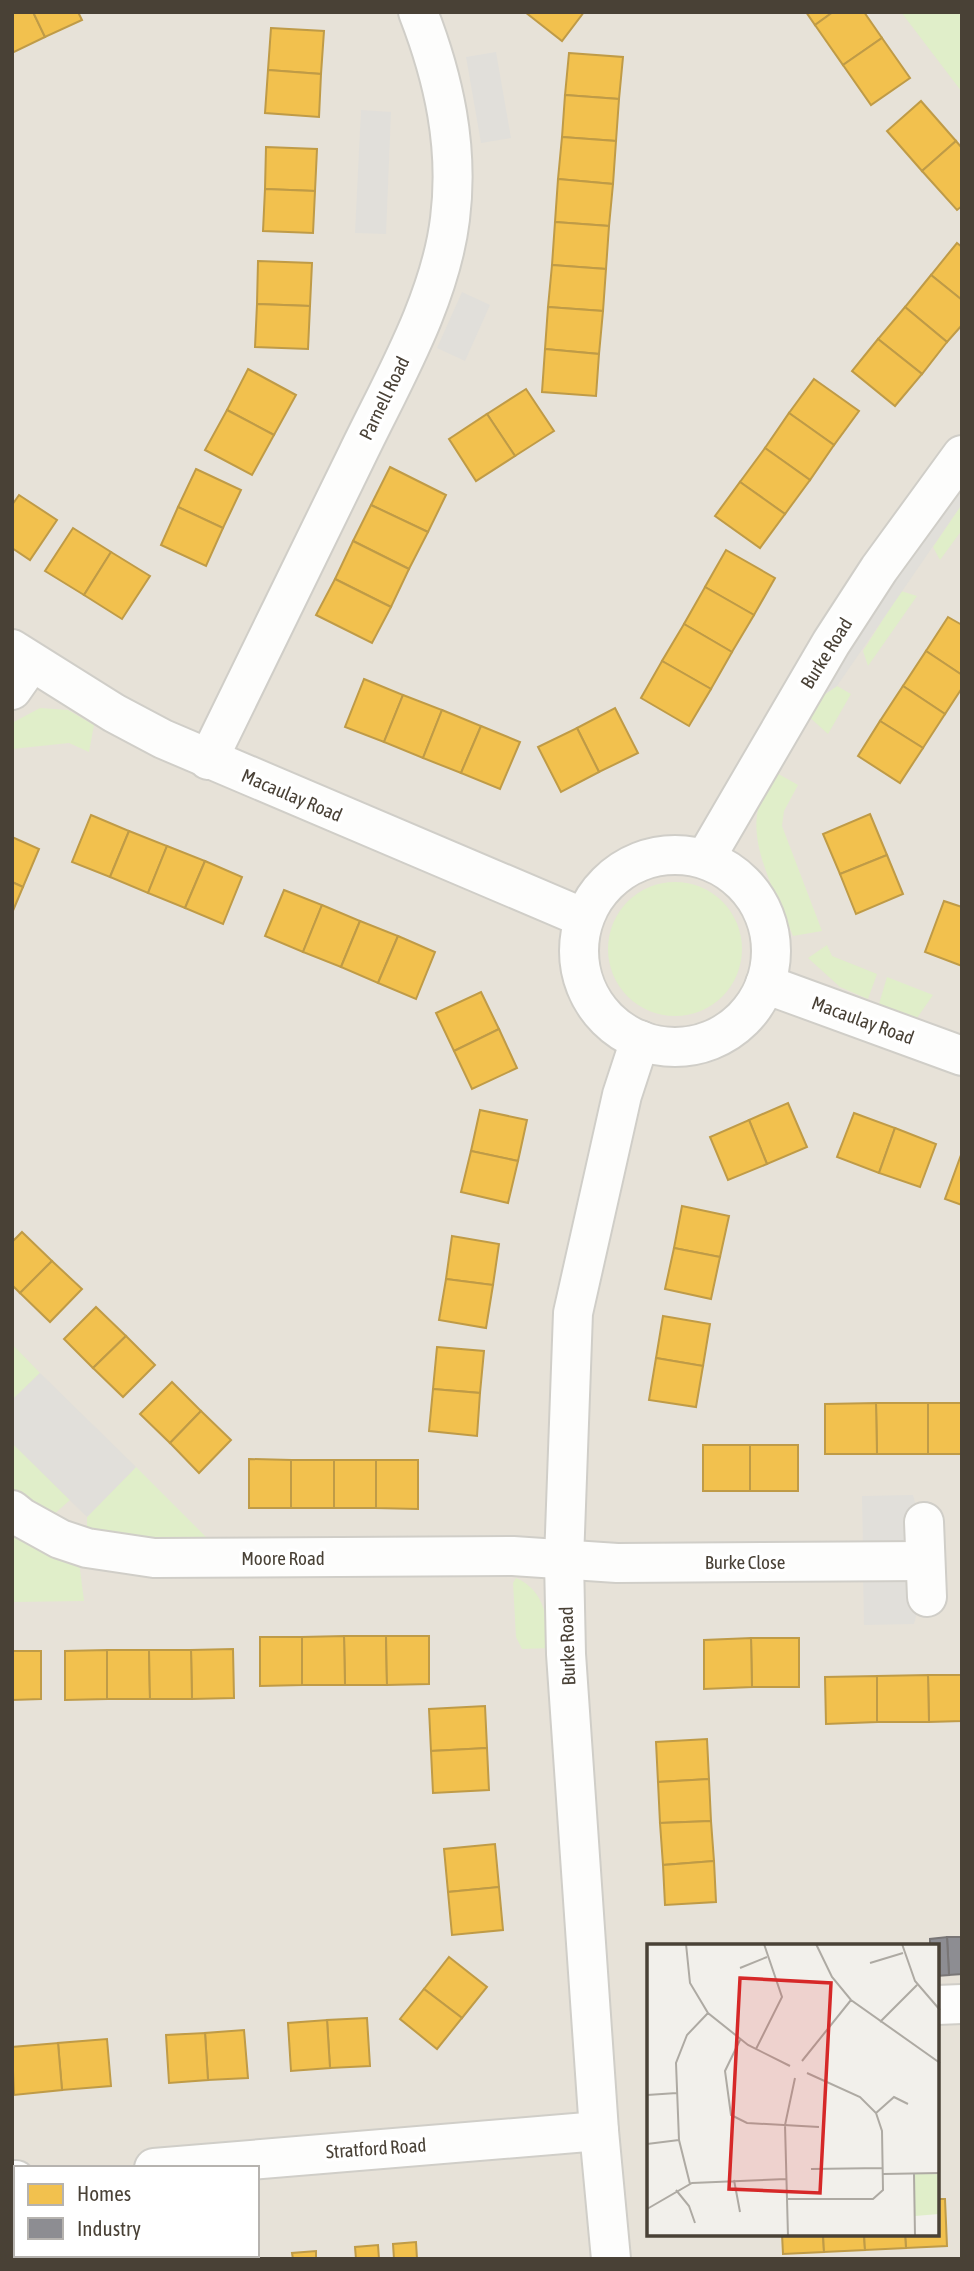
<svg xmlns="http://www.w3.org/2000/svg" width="974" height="2271" viewBox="0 0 974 2271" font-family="'Asap Condensed',sans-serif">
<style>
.residential{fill:#e7e2d8;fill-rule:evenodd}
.green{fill:#e0eec9}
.parking{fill:#e1dfda}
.homes{fill:#f2c14e;stroke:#bf9b47;stroke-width:2}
.industry{fill:#8d8d92;stroke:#797676;stroke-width:2}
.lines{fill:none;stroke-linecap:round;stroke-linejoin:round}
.minor-casing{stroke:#d0cec8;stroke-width:42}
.minor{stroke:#fdfdfc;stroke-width:38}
.labels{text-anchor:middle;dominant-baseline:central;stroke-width:7;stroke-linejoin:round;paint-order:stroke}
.street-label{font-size:19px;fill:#494136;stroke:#fff}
.inset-road{fill:none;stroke:#aeaaa3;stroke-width:2}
.view{fill:#d62828;fill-opacity:0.15;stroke:#d62828;stroke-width:3.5}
.inset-edge{fill:none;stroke:#494136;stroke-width:3.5}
</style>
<rect width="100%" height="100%" fill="#f2f0eb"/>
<!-- residential -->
<path class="residential" d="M12 12H962V2259H12ZM648 1946H937V2234H648ZM16 2168H257V2255H16Z"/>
<!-- green -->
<g class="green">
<path d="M901 12H962V92Z"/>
<path d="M962 504V530L940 560 933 547Z"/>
<path d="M901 591 917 596 868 666 863 651Z"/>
<path d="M837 686 851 694 828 734 806 714 812 703Z"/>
<path d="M40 708 68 710 94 725 89 752 69 743 12 749V723Z"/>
<path d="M775 772 798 785 784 811 782 826 822 931 793 936C779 900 747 845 759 806 763 794 769 783 775 772Z"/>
<circle cx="675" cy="949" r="67"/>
<path d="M827 945 832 956 877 974 868 999 840 987 808 958Z"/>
<path d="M887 977 933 995 917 1018 879 1004Z"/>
<path d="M12 1344 40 1373 12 1400Z"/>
<path d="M12 1443 70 1500 52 1516 40 1510 12 1490Z"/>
<path d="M136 1467 214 1545H180L87 1531V1517Z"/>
<path d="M12 1527 79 1562 84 1601 12 1602Z"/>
<path d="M516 1578C546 1591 547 1620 550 1648L522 1649 516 1637 513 1583Z"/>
</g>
<!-- parking -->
<g class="parking">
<path d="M496 52 511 138 481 143 466 57Z"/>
<path d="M361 110 391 112 386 234 355 233Z"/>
<path d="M462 292 490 305 465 361 437 348Z"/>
<path d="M962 478V504L837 686 812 703Z"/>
<path d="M40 1373 136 1467 87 1517 12 1443V1400Z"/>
<path d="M913 1495 919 1517 908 1538 901 1543 863 1548 862 1496Z"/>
<path d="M863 1572 901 1576 908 1581 920 1601 914 1624 864 1625Z"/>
</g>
<!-- homes -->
<g class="homes">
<path d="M12 12H33L45 37 12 53Z"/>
<path d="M33 12H78L82 20 45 37Z"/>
<path d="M525 12H584L562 41Z"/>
<path d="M806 12H833L815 25Z"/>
<path d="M833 12H864L882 38 843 65 815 25Z"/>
<path d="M271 28 324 31 321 74 268 70Z"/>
<path d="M882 38 910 78 871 105 843 65Z"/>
<path d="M569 53 623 57 619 99 565 95Z"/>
<path d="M268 70 321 74 319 117 265 113Z"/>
<path d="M565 95 619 99 616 141 562 137Z"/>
<path d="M921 101 956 141 922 171 887 131Z"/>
<path d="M562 137 616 141 613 184 558 179Z"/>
<path d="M956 141 962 148V206L957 210 922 171Z"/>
<path d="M266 147 317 149 315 191 265 189Z"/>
<path d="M558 179 613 184 609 226 555 222Z"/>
<path d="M265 189 315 191 313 233 263 231Z"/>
<path d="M555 222 609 226 606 269 552 265Z"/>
<path d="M957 243 962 247V300L931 275Z"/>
<path d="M258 261 312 263 310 306 257 304Z"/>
<path d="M552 265 606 269 603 311 548 307Z"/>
<path d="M931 275 962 300V325L947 342 905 307Z"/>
<path d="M257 304 310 306 308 349 255 347Z"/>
<path d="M548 307 603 311 599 354 545 349Z"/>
<path d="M905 307 947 342 922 374 878 339Z"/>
<path d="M878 339 922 374 895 406 852 371Z"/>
<path d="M545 349 599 354 596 396 542 392Z"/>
<path d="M248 369 296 395 274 435 227 410Z"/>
<path d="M814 379 859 411 834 445 789 413Z"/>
<path d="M526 389 554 431 515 456 487 414Z"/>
<path d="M227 410 274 435 252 475 205 450Z"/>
<path d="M789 413 834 445 810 480 765 448Z"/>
<path d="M487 414 515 456 476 481 449 439Z"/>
<path d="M765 448 810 480 785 514 740 482Z"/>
<path d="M390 467 446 495 428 532 371 505Z"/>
<path d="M196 469 241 490 223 528 178 507Z"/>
<path d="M740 482 785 514 760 548 715 516Z"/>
<path d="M19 495 57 520 30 560 12 548V505Z"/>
<path d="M371 505 428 532 409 569 353 541Z"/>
<path d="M178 507 223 528 206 566 161 545Z"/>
<path d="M73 528 111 552 84 595 45 571Z"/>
<path d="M353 541 409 569 391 607 335 579Z"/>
<path d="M726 550 775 578 754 615 705 587Z"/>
<path d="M111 552 150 576 122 619 84 595Z"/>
<path d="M335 579 391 607 372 643 316 615Z"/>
<path d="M705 587 754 615 732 652 684 624Z"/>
<path d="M948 617 962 625V675L926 651Z"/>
<path d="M684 624 732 652 711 689 662 661Z"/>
<path d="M926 651 962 675V688L945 714 903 686Z"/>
<path d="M662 661 711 689 689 726 641 698Z"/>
<path d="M364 679 403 695 384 742 345 727Z"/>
<path d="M903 686 945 714 923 748 880 721Z"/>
<path d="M403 695 442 710 423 758 384 742Z"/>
<path d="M615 708 638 753 599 772 577 728Z"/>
<path d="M442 710 481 726 461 773 423 758Z"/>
<path d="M880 721 923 748 900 783 858 756Z"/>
<path d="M481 726 520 742 500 789 461 773Z"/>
<path d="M577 728 599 772 561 792 538 747Z"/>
<path d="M870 814 887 855 840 874 823 834Z"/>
<path d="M91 815 129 831 110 877 72 862Z"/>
<path d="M129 831 167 846 148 893 110 877Z"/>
<path d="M12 837 39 849 23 887 12 882Z"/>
<path d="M167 846 205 861 185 908 148 893Z"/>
<path d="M887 855 903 894 856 914 840 874Z"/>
<path d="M205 861 242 877 223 924 185 908Z"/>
<path d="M12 882 23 887 12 913Z"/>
<path d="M284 890 322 905 303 952 265 936Z"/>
<path d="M944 901 962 907V966L925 952Z"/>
<path d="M322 905 360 921 341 967 303 952Z"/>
<path d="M360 921 398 936 378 983 341 967Z"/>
<path d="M398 936 435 952 416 999 378 983Z"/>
<path d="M481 992 499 1029 454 1051 436 1013Z"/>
<path d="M499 1029 517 1068 472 1089 454 1051Z"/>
<path d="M788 1103 807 1147 767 1164 749 1120Z"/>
<path d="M480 1110 527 1120 518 1161 471 1151Z"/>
<path d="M854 1113 895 1128 879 1173 837 1157Z"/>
<path d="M749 1120 767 1164 728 1180 710 1137Z"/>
<path d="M895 1128 936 1144 920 1187 879 1173Z"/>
<path d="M471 1151 518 1161 508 1203 461 1192Z"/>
<path d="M961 1155H962V1205L945 1199Z"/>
<path d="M682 1206 729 1216 720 1257 674 1248Z"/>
<path d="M22 1232 52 1261 20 1293 12 1285V1242Z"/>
<path d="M452 1236 499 1244 493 1285 446 1279Z"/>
<path d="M674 1248 720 1257 711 1299 665 1289Z"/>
<path d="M52 1261 82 1289 50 1322 20 1293Z"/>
<path d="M446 1279 493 1285 486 1328 439 1320Z"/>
<path d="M96 1307 126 1336 93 1368 64 1339Z"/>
<path d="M663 1316 710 1324 703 1366 656 1358Z"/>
<path d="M126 1336 155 1365 123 1397 93 1368Z"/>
<path d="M437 1347 484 1351 480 1393 433 1389Z"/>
<path d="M656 1358 703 1366 696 1407 649 1400Z"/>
<path d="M172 1382 201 1411 170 1443 140 1414Z"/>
<path d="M433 1389 480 1393 477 1436 429 1431Z"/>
<path d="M876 1403H928V1454H877Z"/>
<path d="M876 1403 877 1454H825V1404Z"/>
<rect x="928" y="1403" width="34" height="51"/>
<path d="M201 1411 231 1440 199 1473 170 1443Z"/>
<rect x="703" y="1445" width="47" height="46"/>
<rect x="750" y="1445" width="48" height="46"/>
<path d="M249 1459 291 1460V1508H249Z"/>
<rect x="291" y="1460" width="43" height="48"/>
<rect x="334" y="1460" width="42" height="48"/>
<path d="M376 1460H418V1509L376 1508Z"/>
<path d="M344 1636H386L387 1685H345Z"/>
<path d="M344 1636 345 1685H302V1637Z"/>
<path d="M386 1636H429V1684L387 1685Z"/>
<path d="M260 1637H302V1685L260 1686Z"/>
<path d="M751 1638H799V1687H752Z"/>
<path d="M751 1638 752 1687 704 1689V1640Z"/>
<path d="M233 1649 234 1698 192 1699 191 1650Z"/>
<path d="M107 1650H149L150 1699H107Z"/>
<path d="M107 1650V1699L65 1700V1651Z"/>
<path d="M149 1650H191L192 1699H150Z"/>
<path d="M12 1651H41V1699L12 1700Z"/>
<path d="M928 1675H962V1721L929 1722Z"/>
<path d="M928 1675 929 1722H877V1676Z"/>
<path d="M877 1676V1722L826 1724 825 1677Z"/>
<path d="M485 1706 487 1748 431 1751 429 1709Z"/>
<path d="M707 1739 709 1779 658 1782 656 1742Z"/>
<path d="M487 1748 489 1790 433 1793 431 1751Z"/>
<path d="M709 1779 711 1821 660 1823 658 1782Z"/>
<path d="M711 1821 714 1861 663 1865 660 1823Z"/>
<path d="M495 1844 499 1887 448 1892 444 1849Z"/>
<path d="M714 1861 716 1902 665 1905 663 1865Z"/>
<path d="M499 1887 503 1930 452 1935 448 1892Z"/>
<path d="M449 1957 487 1987 462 2018 424 1989Z"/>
<path d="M424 1989 462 2018 437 2049 400 2019Z"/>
<path d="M367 2018 370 2066 330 2068 327 2020Z"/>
<path d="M327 2020 330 2068 291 2071 288 2023Z"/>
<path d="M244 2030 248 2078 208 2080 205 2033Z"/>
<path d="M205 2033 208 2080 169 2083 166 2035Z"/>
<path d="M107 2039 111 2086 62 2090 58 2043Z"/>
<path d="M58 2043 62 2090 14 2095 12 2047Z"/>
<path d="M937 2199H945L947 2246 906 2248 905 2234H937Z"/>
<path d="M782 2234H823L824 2252 783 2254Z"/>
<path d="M823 2234H864L865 2250 824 2252Z"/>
<path d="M864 2234H905L906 2248 865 2250Z"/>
<path d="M416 2242 417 2259H394L393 2244Z"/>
<path d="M378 2245 379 2259H356L355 2247Z"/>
<path d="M316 2251V2259H293L292 2253Z"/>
</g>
<!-- industry -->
<g class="industry">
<path d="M947 1937H962V1974L949 1975Z"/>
<path d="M947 1937 949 1975 937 1976V1946H930V1939Z"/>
</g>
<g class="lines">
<!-- minor casing -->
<g class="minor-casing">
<g id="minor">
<path d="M12 649 114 713 163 739 584 918"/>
<path d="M12 690 31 663"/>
<path d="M208 760C258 658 307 557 357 455 392 382 440 301 450 219 459 147 444 79 418 12"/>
<circle cx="675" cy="951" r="96"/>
<path d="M705 859 831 643 879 569 962 455"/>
<path d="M765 984 962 1056"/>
<path d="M12 1510 22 1518 60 1539 87 1548 154 1558 513 1556 617 1563 925 1561"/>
<path d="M924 1522 927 1597"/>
<path d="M937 2005 962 2004"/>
<path d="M154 2168 599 2131"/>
<path d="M12 2180H16"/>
<path d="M55 2255 56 2259"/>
<path d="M611 2259 599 2131 566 1654 564 1560 573 1313 622 1095 640 1040"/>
</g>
</g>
<!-- minor -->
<use href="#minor" class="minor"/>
</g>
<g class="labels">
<!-- street labels -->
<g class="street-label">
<text transform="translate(384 398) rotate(-64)">Parnell Road</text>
<text transform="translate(826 653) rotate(-58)">Burke Road</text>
<text transform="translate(292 795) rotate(23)">Macaulay Road</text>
<text transform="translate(863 1020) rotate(20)">Macaulay Road</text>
<text x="283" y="1558">Moore Road</text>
<text x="745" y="1562">Burke Close</text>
<text transform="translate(567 1646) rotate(-92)">Burke Road</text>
<text transform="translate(376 2148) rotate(-4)">Stratford Road</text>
</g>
</g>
<!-- overview -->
<g transform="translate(647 1944)">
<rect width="292" height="292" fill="#f2f0eb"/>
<path d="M292 229V270L268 272 267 230Z" fill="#e0eec9"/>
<path class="inset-road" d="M39 0 43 39 61 69 101 101 143 122M169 0 185 33 204 56 293 119M255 0 268 37 293 66M223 19 256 9M93 24 120 13M233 78 270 41M93 96 78 127 84 171 100 179 172 183M109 105 135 53 117 0M155 117 204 56M0 151 30 149M229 169 247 153 261 160M0 200 32 196M164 225 236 224M236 230 293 229M267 230 268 292M87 236 93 268M43 240 32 196 29 119 40 91 61 69M29 246 42 262 48 279M139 255H226L236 246 235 187 229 169 213 153 160 129M0 265 45 239 139 235M141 292 138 181 148 134"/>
<path class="view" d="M93 34 184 39 173 249 82 245Z"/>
<rect width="292" height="292" class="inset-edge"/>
</g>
<!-- border -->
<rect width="974" height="2271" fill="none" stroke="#494136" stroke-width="28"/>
<!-- legend -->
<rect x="14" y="2166" width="245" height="91" fill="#ffffff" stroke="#b6b3af" stroke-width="2"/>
<rect x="28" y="2184" width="35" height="21" fill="#f2c14e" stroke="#b6b3af" stroke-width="2"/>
<text x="77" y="2201" font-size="21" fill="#494136">Homes</text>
<rect x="28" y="2218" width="35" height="21" fill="#8d8d92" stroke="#b6b3af" stroke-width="2"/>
<text x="77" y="2236" font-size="21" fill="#494136">Industry</text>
</svg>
